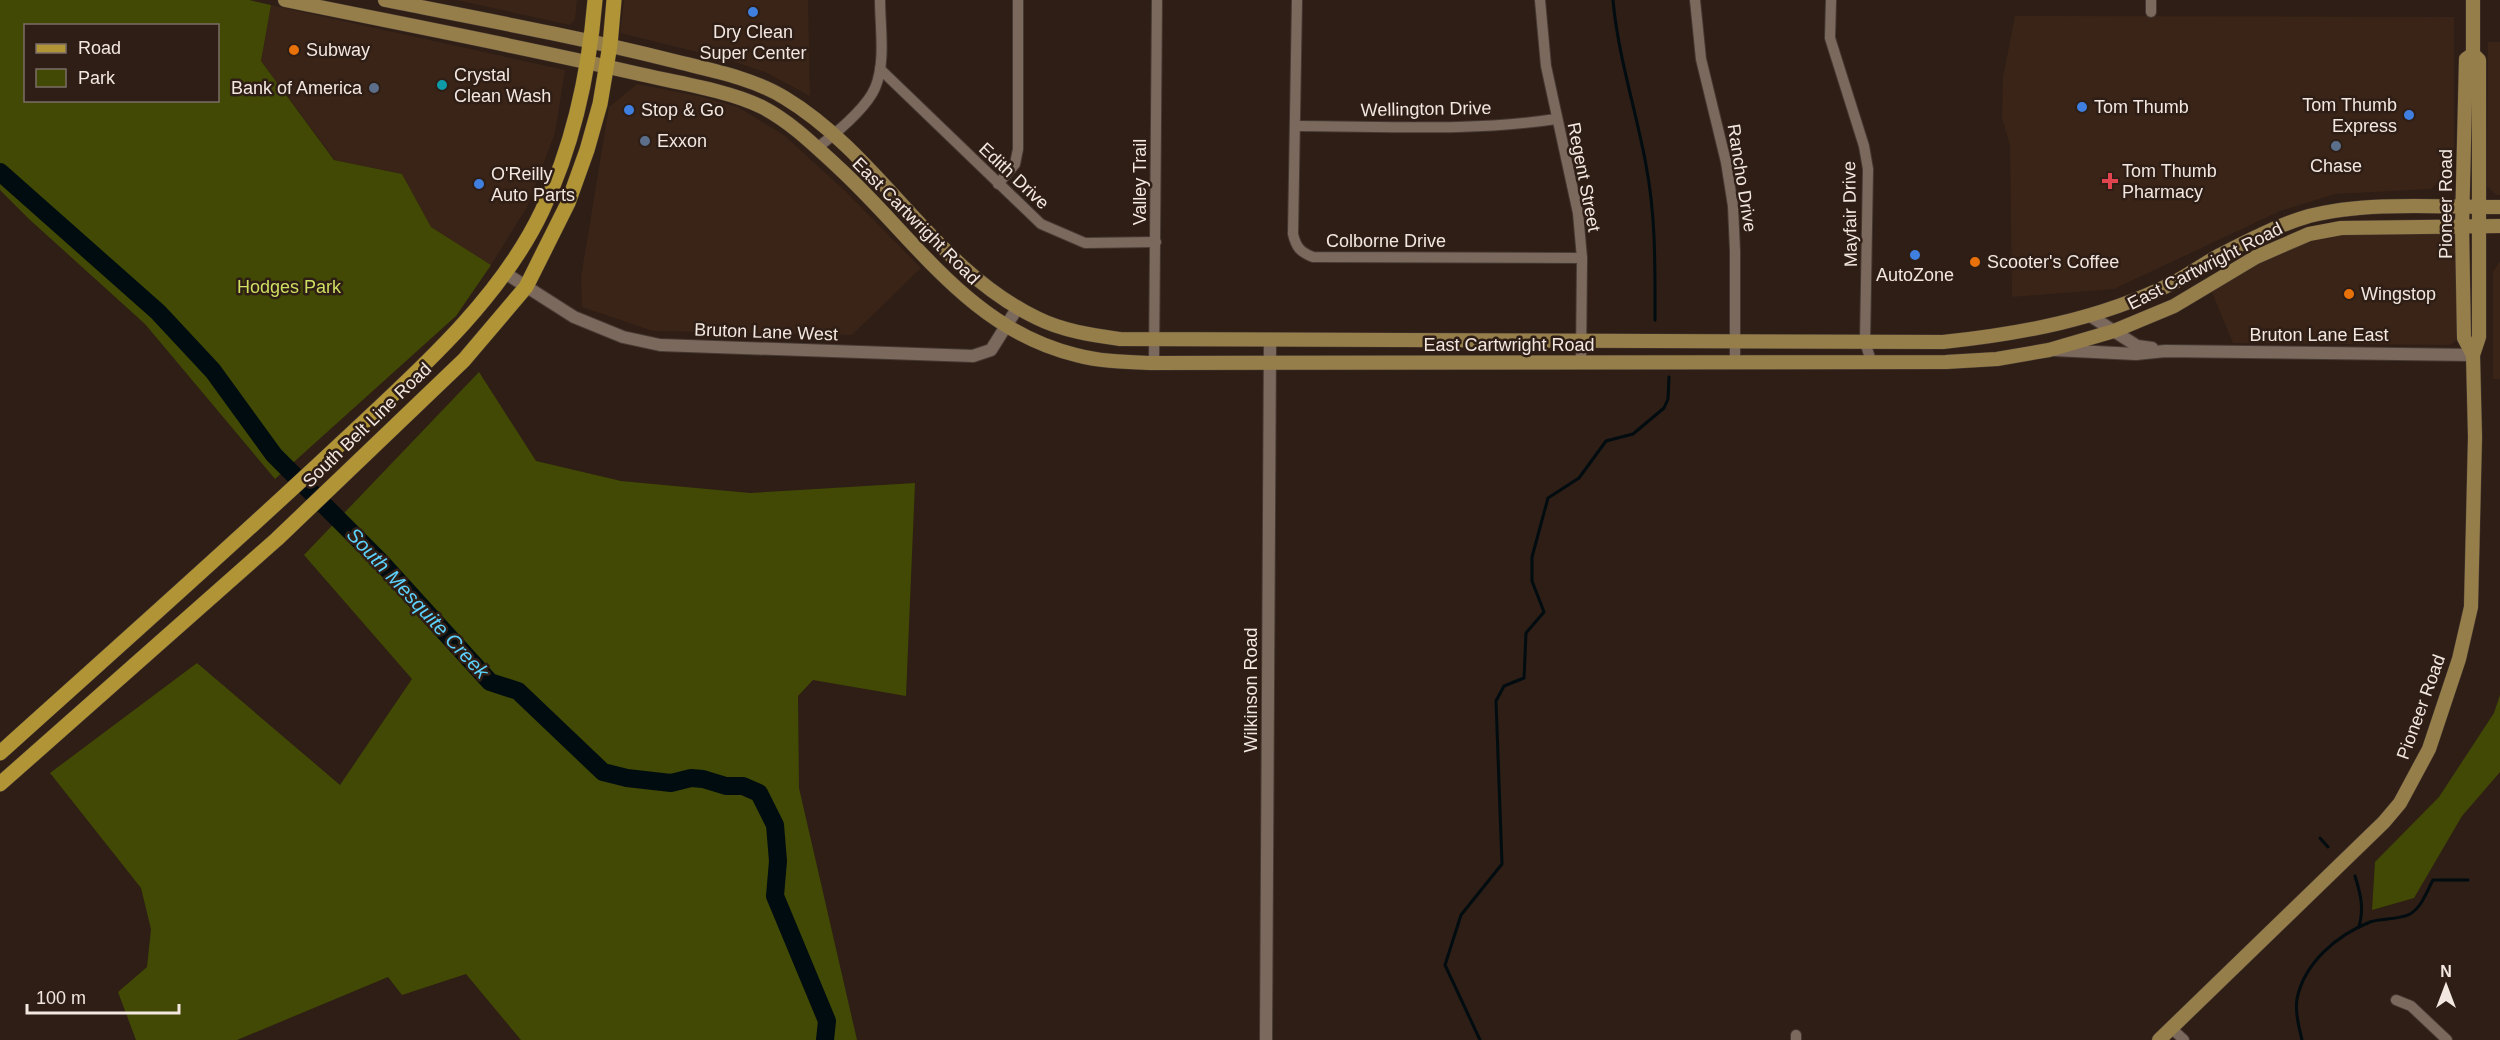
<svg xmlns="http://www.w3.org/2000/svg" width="2500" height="1040" viewBox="0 0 2500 1040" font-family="Arial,sans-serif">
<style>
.built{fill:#3a2417}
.green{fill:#414904;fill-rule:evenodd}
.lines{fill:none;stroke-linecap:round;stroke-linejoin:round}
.stream{stroke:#010c11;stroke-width:3}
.river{stroke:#010c11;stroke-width:18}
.minor-casing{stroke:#463933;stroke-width:12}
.tertiary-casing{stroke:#463933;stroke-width:14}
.secondary-casing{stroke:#463933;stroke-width:15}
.primary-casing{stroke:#463933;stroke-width:16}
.minor{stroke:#7c695e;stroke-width:10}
.tertiary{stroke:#7c695e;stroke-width:12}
.secondary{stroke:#967e4a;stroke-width:14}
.primary{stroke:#b09436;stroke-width:15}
.shop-dot{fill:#3f7fe0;stroke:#2e1e15;stroke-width:2}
.food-dot{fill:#e8710a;stroke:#2e1e15;stroke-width:2}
.culture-dot{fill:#0f9aa8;stroke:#2e1e15;stroke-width:2}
.service-dot{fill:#5c6f8a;stroke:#2e1e15;stroke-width:2}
.health-dot{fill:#e0444e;stroke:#2e1e15;stroke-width:2}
.labels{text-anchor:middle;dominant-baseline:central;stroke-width:5;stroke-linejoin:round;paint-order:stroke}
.poi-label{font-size:18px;fill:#f2e7e1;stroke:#2e1e15;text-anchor:start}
.street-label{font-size:18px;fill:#f2e7e1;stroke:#2e1e15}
.park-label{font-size:18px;fill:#cedf61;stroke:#2e1e15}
.water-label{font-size:20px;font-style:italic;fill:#5dd2fe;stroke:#2e1e15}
</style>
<rect width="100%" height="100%" fill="#2e1e15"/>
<!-- built -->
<g class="built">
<path d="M456 0H577L575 20 570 25Z"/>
<path d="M624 0H808L810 96 765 72 726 59 620 33Z"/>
<path d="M271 5 565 70 555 133 527 207 491 265 431 227 402 174 335 160 261 61Z"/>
<path d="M2015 16 2454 17V167L2431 189 2335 194 2280 211 2114 289 2012 297 2010 145 2002 118 2003 77Z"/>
<path d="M2488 42H2500V195H2496L2487 186Z"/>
<path d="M637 84 703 97 738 107 785 136 845 191 921 268 852 335 653 331 582 307 581 277 609 107Z"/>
<path d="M2446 232 2456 238 2458 334 2455 342 2449 345 2233 343 2211 290 2281 251 2315 240 2351 233Z"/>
<path d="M2500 261V379H2493V272Z"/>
</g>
<!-- green -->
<g class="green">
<path d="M0 0H249L271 5 261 61 334 160 402 174 431 227 491 265 456 316 275 479 145 324 29 219 0 190ZM26 26H218V100H26Z"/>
<path d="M479 372 536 461 621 481 750 493 915 483 906 696 813 680 798 696 799 788 857 1040H521L466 974 402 995 388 977 237 1040H136L118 992 147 967 151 929 141 888 50 773 197 663 340 785 412 679 304 555Z"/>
<path d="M2500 695V772L2462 816 2414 898 2372 910 2375 862 2439 797 2494 713Z"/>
</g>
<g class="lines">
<!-- stream -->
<g class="stream">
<path d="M1613 0C1618 56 1636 110 1646 165 1656 217 1655 268 1655 320"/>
<path d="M2320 838 2328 847"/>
<path d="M2355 876C2361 895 2364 908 2359 927"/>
<path d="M1480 1040 1445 965 1461 915 1502 864 1496 701 1504 686 1524 678 1526 633 1544 612 1532 581V557L1548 498 1579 478 1606 441 1633 434 1664 408 1668 399 1669 377"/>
<path d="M2302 1040C2299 1027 2295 1013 2297 999 2304 963 2337 935 2370 922 2382 918 2399 920 2410 914 2422 907 2427 891 2433 880H2468"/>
</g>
<!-- river -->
<path class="river" d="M0 172 158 312 213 371 274 455 380 561 490 682 518 691 603 772 627 778 671 783 691 778 703 779 726 786H743L759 793 775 825 778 861 775 896 827 1021 825 1040"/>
<!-- minor casing -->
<g class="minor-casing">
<g id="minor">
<path d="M1297 0 1293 234C1296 247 1300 252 1313 257L1582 258"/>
<path d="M1540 0 1546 66 1578 213 1582 258 1581 362"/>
<path d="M1695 0 1701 59 1726 162 1733 206 1735 251V362"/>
<path d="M1831 0 1830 38 1864 146 1868 169 1865 342 1871 361"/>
<path d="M2151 12V0"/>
<path d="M880 69 1041 224 1085 243 1156 242"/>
<path d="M1296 126C1382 126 1471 132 1556 119"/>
<path d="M817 148C835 134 866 109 875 88 886 62 880 27 880 0"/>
<path d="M998 184 1015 164 1018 149V0"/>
<path d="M1154 363 1157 0"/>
<path d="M2396 1000 2411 1006 2447 1040"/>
<path d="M2171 1028 2184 1040"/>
<path d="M1796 1040V1035"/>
</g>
</g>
<!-- tertiary casing -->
<g class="tertiary-casing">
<g id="tertiary">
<path d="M505 273 574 317 623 337 660 345 973 356 991 350 1018 307"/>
<path d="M2089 315 2137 346 2152 348"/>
<path d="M2054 350 2136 354 2165 351 2473 355"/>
<path d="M1266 1040 1270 340"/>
</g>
</g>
<!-- secondary casing -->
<g class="secondary-casing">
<g id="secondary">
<path d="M285 0C402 24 519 46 635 73 673 82 728 90 762 107 791 122 815 146 839 168 915 238 969 329 1076 355 1102 362 1128 362 1154 363L1946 362 1997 359 2049 350 2114 331 2174 306 2256 257 2309 234 2341 228 2500 226"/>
<path d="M385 0C481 19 578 37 674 61 710 70 753 78 785 98 881 156 934 269 1037 318 1063 331 1092 335 1120 339L1943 342C2021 334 2100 319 2171 284 2187 276 2202 265 2218 256 2247 241 2278 225 2309 216 2366 201 2441 207 2500 207"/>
<path d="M2473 355 2464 338 2462 226 2466 59 2473 54"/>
<path d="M2159 1040 2384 822 2400 803 2429 749 2459 659 2471 607 2475 437 2473 355 2479 337V60L2473 54V0"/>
</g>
</g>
<!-- primary casing -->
<g class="primary-casing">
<g id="primary">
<path d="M0 753C112 652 225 552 335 449 409 379 498 304 542 211 573 146 589 72 595 0"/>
<path d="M0 784 277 539 464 360 526 287 568 203 587 150 600 104 610 45 614 0"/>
</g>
</g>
<!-- minor -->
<use href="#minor" class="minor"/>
<!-- tertiary -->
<use href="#tertiary" class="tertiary"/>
<!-- secondary -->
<use href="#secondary" class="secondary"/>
<!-- primary -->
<use href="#primary" class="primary"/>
</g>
<!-- markers -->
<g class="shop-dot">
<circle cx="753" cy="12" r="6"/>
<circle cx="2082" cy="107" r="6"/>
<circle cx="629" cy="110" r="6"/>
<circle cx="2409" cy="115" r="6"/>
<circle cx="479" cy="184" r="6"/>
<circle cx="1915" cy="255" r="6"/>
</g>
<g class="food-dot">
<circle cx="294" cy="50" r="6"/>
<circle cx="1975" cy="262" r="6"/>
<circle cx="2349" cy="294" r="6"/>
</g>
<circle class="culture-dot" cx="442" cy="85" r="6"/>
<g class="service-dot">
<circle cx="374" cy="88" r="6"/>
<circle cx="645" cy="141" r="6"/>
<circle cx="2336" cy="146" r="6"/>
</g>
<path class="health-dot" d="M2107 172h6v6h6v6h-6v6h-6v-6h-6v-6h6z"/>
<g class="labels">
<!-- poi labels -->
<g class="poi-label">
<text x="753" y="32" text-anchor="middle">Dry Clean<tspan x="753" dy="21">Super Center</tspan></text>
<text x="306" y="50">Subway</text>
<text x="454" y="75">Crystal<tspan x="454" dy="21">Clean Wash</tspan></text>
<text x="362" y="88" text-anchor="end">Bank of America</text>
<text x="2397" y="105" text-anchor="end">Tom Thumb<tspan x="2397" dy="21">Express</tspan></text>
<text x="2094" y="107">Tom Thumb</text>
<text x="641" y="110">Stop &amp; Go</text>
<text x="657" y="141">Exxon</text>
<text x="2336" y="166" text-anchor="middle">Chase</text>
<text x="2122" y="171">Tom Thumb<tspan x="2122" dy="21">Pharmacy</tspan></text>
<text x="491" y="174">O'Reilly<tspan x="491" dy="21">Auto Parts</tspan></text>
<text x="1987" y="262">Scooter's Coffee</text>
<text x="1915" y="275" text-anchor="middle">AutoZone</text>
<text x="2361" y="294">Wingstop</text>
</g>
<!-- street labels -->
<g class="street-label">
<text transform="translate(1426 109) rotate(-1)">Wellington Drive</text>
<text transform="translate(1014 176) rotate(43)">Edith Drive</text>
<text transform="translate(1584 177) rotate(79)">Regent Street</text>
<text transform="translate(1742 178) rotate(81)">Rancho Drive</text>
<text transform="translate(1140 182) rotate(-90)">Valley Trail</text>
<text transform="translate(2446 204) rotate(-90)">Pioneer Road</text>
<text transform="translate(1850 214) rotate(-91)">Mayfair Drive</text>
<text transform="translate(916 221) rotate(45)">East Cartwright Road</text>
<text x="1386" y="241">Colborne Drive</text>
<text transform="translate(2205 266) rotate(-27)">East Cartwright Road</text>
<text transform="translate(766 332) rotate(2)">Bruton Lane West</text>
<text x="2319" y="335">Bruton Lane East</text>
<text x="1509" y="345">East Cartwright Road</text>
<text transform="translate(367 425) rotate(-44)">South Belt Line Road</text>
<text transform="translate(1251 690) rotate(-90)">Wilkinson Road</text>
<text transform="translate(2421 707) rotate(-70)">Pioneer Road</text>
</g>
<!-- park labels -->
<g class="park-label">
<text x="289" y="287">Hodges Park</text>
</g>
<!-- water labels -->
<g class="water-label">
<text transform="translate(418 603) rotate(47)">South Mesquite Creek</text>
</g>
</g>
<!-- legend -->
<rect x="24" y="24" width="195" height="78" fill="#2e1e15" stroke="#7c6e67" stroke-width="1.5"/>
<rect x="36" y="44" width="30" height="9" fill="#b09436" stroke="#7c6e67" stroke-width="1.5"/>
<text x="78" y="54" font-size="18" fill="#f2e7e1">Road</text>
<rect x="36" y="69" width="30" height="18" fill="#414904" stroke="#7c6e67" stroke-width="1.5"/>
<text x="78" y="84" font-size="18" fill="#f2e7e1">Park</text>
<!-- north arrow -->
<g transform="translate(2446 986)" stroke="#2e1e15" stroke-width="4.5" paint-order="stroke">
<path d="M0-4.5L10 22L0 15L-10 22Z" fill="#f2e7e1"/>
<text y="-9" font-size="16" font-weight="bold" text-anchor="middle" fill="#f2e7e1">N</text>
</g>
<!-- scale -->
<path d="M27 1004v9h152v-9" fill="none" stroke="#f2e7e1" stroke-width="3"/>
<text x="36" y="1004" font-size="18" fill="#f2e7e1" stroke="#2e1e15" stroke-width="4.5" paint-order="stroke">100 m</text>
</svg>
